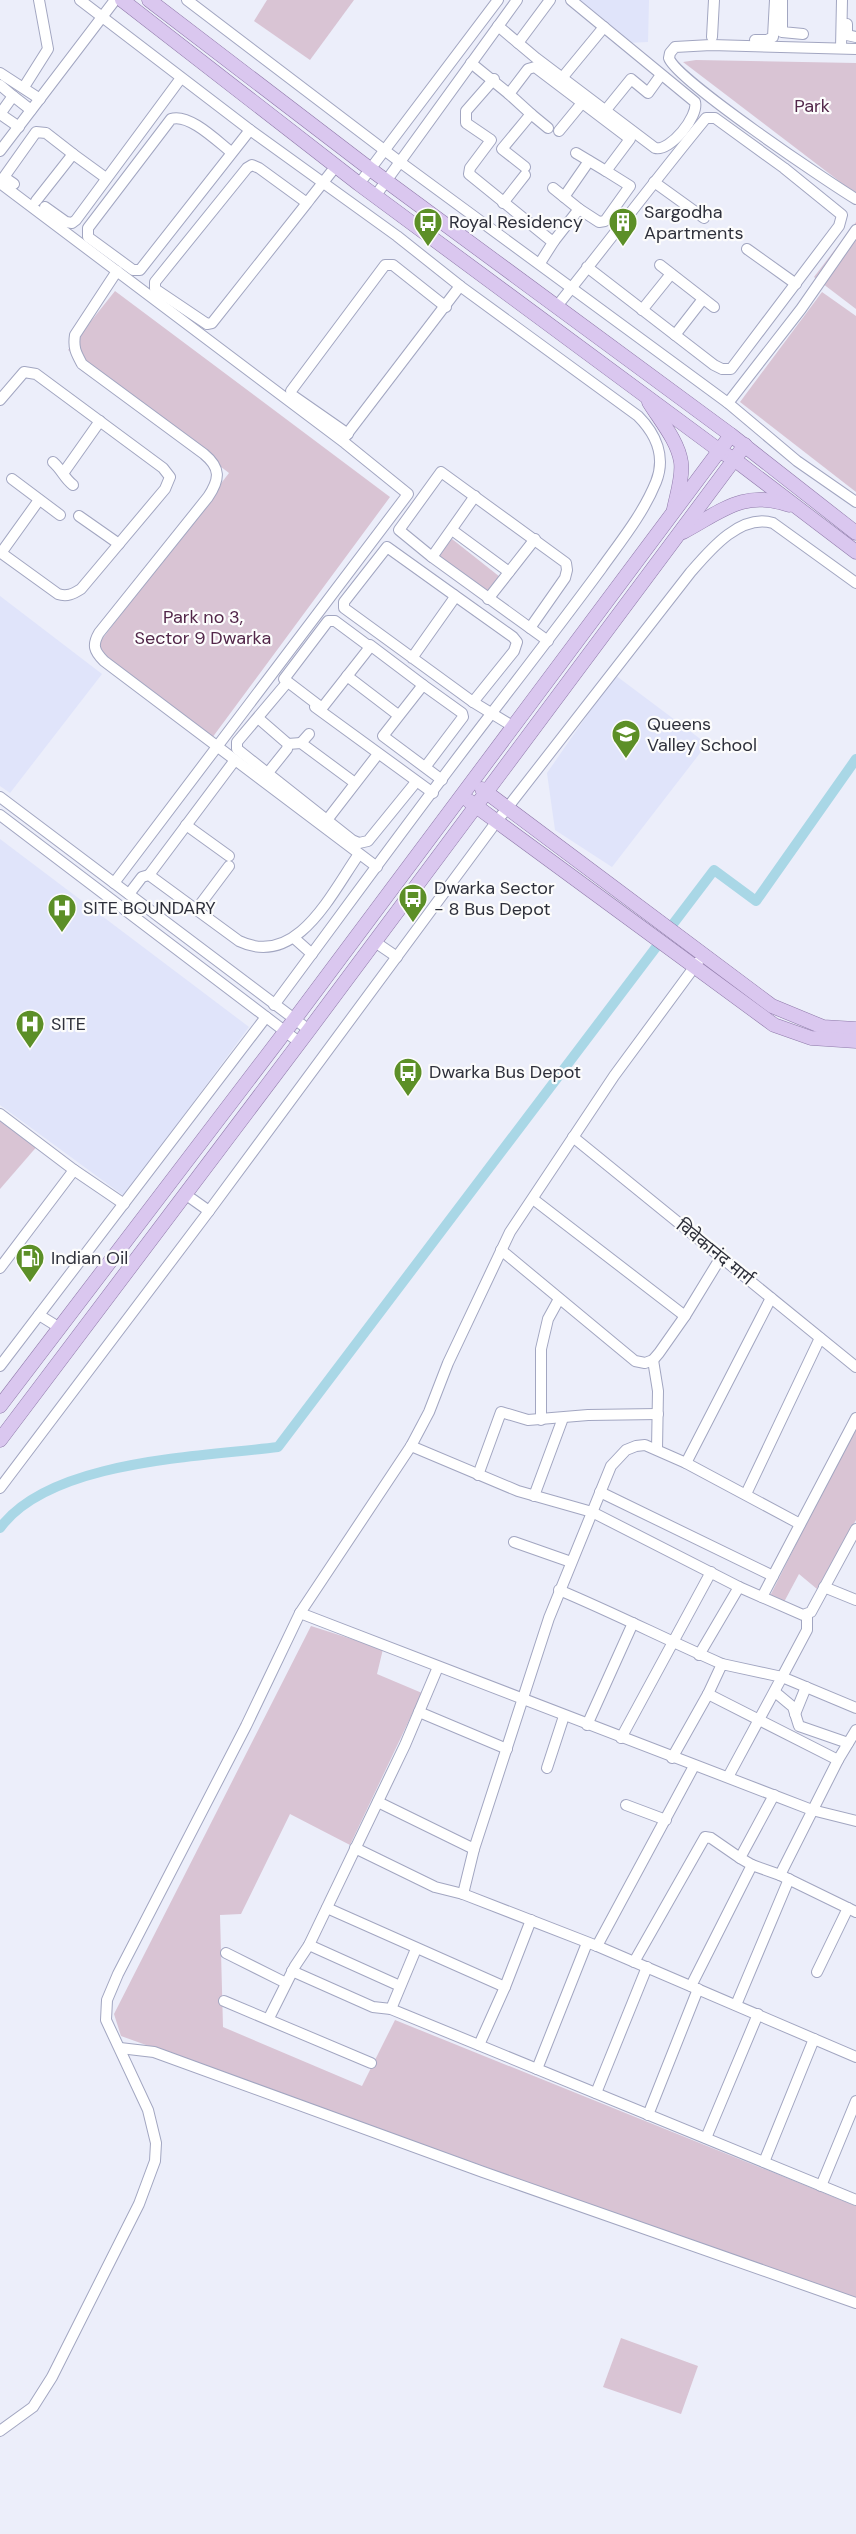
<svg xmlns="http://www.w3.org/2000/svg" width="856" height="2534" viewBox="0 0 856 2534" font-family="'DM Sans','Noto Sans Devanagari',sans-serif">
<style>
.built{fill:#e0e4fa}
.green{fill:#d9c4d4}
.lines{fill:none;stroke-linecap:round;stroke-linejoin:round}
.canal{stroke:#a9d7e6;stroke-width:10}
.minor-casing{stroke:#a2a6c1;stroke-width:12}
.major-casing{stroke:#8e79a9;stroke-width:15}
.minor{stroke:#fff;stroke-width:10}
.major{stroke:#dac7ef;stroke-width:14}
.labels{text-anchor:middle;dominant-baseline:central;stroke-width:4.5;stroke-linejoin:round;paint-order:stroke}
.park-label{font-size:18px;fill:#522649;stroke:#fcfcfc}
.poi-label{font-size:18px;fill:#2e303b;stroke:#fcfcfc;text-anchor:start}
.street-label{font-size:18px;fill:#2e303b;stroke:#fcfcfc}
</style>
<rect width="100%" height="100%" fill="#eceefa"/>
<!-- built -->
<g class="built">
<path d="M573 0H649L648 42 627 43Z"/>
<path d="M0 596 102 674 10 793 0 786Z"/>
<path d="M615 675 707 744 612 867 555 830 547 773Z"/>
<path d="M0 839 249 1027 124 1196 0 1105Z"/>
</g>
<!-- green -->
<g class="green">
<path d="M267 0H354L310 60 254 21Z"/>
<path d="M696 60 856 63V194L683 62Z"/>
<path d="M856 222V309L814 277Z"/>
<path d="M115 291 390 497 212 738 93 651 229 473 68 350Z"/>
<path d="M822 292 856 316V492L740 402Z"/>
<path d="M452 539 500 577 487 593 438 556Z"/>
<path d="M0 1115 39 1144 0 1189Z"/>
<path d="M856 1425V1520L817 1589 799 1574 784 1602 770 1596Z"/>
<path d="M311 1626 383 1649 377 1674 422 1693 350 1845 290 1814 241 1914 220 1915 223 2027 362 2086 395 2020 856 2206V2300L121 2036 114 2014Z"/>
<path d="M621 2338 698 2366 681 2414 603 2387Z"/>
</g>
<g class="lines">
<!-- canal -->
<g class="canal">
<path d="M673 924 714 870 756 901 856 759"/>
<path d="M0 1528C50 1460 199 1457 278 1447L657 946"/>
</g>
<!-- minor casing -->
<g class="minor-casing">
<g id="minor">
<path d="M80 0 250 130 397 236 460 286 638 416C656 434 666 457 656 482 643 514 621 541 601 569 565 618 528 666 491 714 417 810 346 908 274 1005"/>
<path d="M187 0 400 162 728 403 801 309 856 230"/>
<path d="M782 0V32L803 34"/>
<path d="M847 24V35L856 37"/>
<path d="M498 26 536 58 655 148C670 152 699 116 695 102L571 0"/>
<path d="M712 37 714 0"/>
<path d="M755 40H767L773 37 775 0"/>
<path d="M518 43 550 0"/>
<path d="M841 48 842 0"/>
<path d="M856 49 711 45 675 47 670 53 669 58C675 79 828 182 856 199"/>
<path d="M471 63 509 94 528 69 535 67 630 139 606 171 630 186 605 221 599 222 579 209 554 241 549 239 469 174 470 168 491 140 466 123V111L494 79"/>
<path d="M0 73 40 99"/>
<path d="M562 78 604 27"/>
<path d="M0 85 13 96"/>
<path d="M24 87 48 49 39 0"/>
<path d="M509 94 531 114"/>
<path d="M605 111 631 79 648 93 661 75"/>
<path d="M19 127 0 114 13 96 31 110"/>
<path d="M559 131 582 103"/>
<path d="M0 151 115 0"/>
<path d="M231 152C217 141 189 113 171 119L88 228V237L133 270H140L250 130"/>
<path d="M576 153 606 171"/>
<path d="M525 167 502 149 531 114 548 128"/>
<path d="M654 182 704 218"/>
<path d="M0 183 345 443 408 494 114 883"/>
<path d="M14 184 4 177 36 132 46 133 73 154"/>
<path d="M359 184 498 0"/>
<path d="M553 188 579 209"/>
<path d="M376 195 517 0"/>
<path d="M564 197 589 161"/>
<path d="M36 201 73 154 106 178"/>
<path d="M307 203 259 168 252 165 247 168 155 282V289L207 324 212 323 307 203 310 199 336 166"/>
<path d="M503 203 525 175"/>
<path d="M45 207 66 222 72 223 76 220 181 78"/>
<path d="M747 249 796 284"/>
<path d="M540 263 554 241"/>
<path d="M660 265 714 307"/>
<path d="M117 271 75 335C73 348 76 353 82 364L204 454C221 468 220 479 208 497L99 633C92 645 94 651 104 661L377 867"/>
<path d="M557 306C607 244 655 180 706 118H715L784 168 842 215 839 226 731 369H722L714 365 587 267"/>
<path d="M642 310 671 274"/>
<path d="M675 335 703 299"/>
<path d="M0 400 24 372 36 374 163 468 170 477 165 489 81 589C73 594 67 597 58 594L0 552"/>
<path d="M728 403 797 461 856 502"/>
<path d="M348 434 292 395 291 391 385 265H393L446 307"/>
<path d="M344 438 460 286"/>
<path d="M53 462C62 470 64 478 73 485"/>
<path d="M64 472 100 421"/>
<path d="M12 479 60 515"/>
<path d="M475 496 432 557 548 641"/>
<path d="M79 516 119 544"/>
<path d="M452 530 509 572"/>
<path d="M1 553 39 500"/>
<path d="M432 557 399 530 441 472 566 563 567 570 565 578 530 628"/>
<path d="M454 595 513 637 517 642 514 651 473 702"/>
<path d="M488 599 535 539"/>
<path d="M328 621H335L370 647 322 708 284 679Z"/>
<path d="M370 645 423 685"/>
<path d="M412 658 453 600 454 595 387 547 344 602V608L473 702 514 727"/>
<path d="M347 676 398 715"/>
<path d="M285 685 237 742V749L352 840 359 843 368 841 416 782"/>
<path d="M315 707 433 793"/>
<path d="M258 718 288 744 287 749 267 774"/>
<path d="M301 743 309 734"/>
<path d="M288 744 301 743 355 783"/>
<path d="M426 766 463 717 462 713 423 685 383 736 442 780"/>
<path d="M0 797 309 1030"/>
<path d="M0 815 299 1042"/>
<path d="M327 820 378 754"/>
<path d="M186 825 229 856"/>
<path d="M149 875 235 760"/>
<path d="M129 894 142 877 149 875 239 941C297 969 332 892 359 854"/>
<path d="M196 910 229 866"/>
<path d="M294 938 312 954"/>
<path d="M375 942 397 957"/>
<path d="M0 1114 74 1170 124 1204"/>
<path d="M573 1137 856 1367"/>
<path d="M185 1194 209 1211"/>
<path d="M533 1199 685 1316"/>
<path d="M501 1250 635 1361 645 1363 653 1360 659 1353 685 1316 721 1257"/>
<path d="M0 1268 74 1170"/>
<path d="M39 1315 60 1328"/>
<path d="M653 1360 658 1391 657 1449"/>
<path d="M0 1366 266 1017"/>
<path d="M541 1420V1349L548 1319 559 1299"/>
<path d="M411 1446 518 1491 592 1512 739 1587 803 1615 811 1612 856 1529"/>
<path d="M686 1463 771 1298"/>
<path d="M478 1475 501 1412 528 1420 588 1415 658 1414"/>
<path d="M0 1488 209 1211 497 821 690 573C709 551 740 513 773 523L856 583"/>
<path d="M600 1492 773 1576"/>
<path d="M746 1494 820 1338"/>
<path d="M534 1496 563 1418"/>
<path d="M800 1524 686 1463 645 1445 636 1446 626 1450 611 1466 549 1618 474 1849 463 1894 597 1946 856 2057"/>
<path d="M514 1542 571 1562"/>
<path d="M824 1587 856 1600"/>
<path d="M559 1590C614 1613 667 1640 722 1664"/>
<path d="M762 1597 856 1418"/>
<path d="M300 1613 812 1810 856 1821"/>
<path d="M807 1615V1630L782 1677 856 1708"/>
<path d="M699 1655 739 1587"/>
<path d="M775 1692 793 1707 799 1726 848 1743"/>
<path d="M708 1694 838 1760"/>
<path d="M419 1712 507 1749"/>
<path d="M795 1714 806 1687"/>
<path d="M587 1725 633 1623"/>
<path d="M856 1730 838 1760 780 1875 856 1912"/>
<path d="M621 1738 711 1572"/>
<path d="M672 1758 708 1694 722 1664 782 1677 728 1777"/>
<path d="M547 1768 564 1716"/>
<path d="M378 1802 474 1849"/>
<path d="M626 1805 666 1820"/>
<path d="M355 1848 435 1887 463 1894"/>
<path d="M752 1865 780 1875"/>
<path d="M327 1908 505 1987 531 1920"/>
<path d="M309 1945 400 1986"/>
<path d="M597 1946 694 1766"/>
<path d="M226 1953 286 1983"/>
<path d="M634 1962 705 1837 711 1838 740 1858"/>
<path d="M292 1971 373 2007 391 2009 856 2200"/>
<path d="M817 1972 848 1908"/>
<path d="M691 1986 752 1865 740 1858 774 1795"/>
<path d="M224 2001 371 2063"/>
<path d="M736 2005 789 1879"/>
<path d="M391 2009 416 1949"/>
<path d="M269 2018 295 1966 309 1945 405 1745 438 1667"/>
<path d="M479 2045 505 1987"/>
<path d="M120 2048 154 2052 483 2172 856 2303"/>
<path d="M537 2069 587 1943"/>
<path d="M596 2093 647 1967"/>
<path d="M648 2115 698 1989"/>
<path d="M706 2138 758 2014"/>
<path d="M764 2162 814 2039"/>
<path d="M821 2186 856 2101"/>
<path d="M0 2431 33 2407 52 2377 139 2204 155 2161 156 2143 148 2110 106 2020 107 2000 118 1974 246 1726 300 1613 411 1446 429 1412 448 1363 510 1232 614 1076 698 962"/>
</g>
</g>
<!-- major casing -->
<g class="major-casing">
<g id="major">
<path d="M122 0 359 184 720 451 735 460 856 552"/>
<path d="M149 0 370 169 731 435 856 533"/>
<path d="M649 402C660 420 678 441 681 462 683 477 677 494 674 509"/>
<path d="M683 532C721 512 743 489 789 505"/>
<path d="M482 789 772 1006 823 1027 856 1029"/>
<path d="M469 801 774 1025 811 1038 856 1041"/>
<path d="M0 1406 294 1020 731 435"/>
<path d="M0 1440 309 1030 745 445"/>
</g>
</g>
<!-- minor -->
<use href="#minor" class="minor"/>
<!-- major -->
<use href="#major" class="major"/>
</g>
<!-- icons -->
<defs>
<g id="bus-pin" transform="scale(1.5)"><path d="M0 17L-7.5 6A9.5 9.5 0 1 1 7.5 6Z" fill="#5c8f27" stroke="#fcfcfc"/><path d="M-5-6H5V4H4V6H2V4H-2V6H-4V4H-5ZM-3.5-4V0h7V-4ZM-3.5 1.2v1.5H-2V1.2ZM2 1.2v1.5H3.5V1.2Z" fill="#fff"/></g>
<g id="building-pin" transform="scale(1.5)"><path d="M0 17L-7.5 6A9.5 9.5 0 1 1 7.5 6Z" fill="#5c8f27" stroke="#fcfcfc"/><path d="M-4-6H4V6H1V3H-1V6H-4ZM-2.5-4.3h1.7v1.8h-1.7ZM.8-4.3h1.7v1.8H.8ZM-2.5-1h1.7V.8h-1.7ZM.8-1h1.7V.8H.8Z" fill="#fff"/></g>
<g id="school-pin" transform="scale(1.5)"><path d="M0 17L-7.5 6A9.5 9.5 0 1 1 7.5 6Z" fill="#5c8f27" stroke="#fcfcfc"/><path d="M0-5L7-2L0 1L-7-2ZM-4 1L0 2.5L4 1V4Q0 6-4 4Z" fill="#fff"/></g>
<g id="hospital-pin" transform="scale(1.5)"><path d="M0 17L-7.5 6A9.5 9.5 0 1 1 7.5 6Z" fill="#5c8f27" stroke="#fcfcfc"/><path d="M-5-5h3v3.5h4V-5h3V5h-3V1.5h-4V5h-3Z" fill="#fff"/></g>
<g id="fuel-pin" transform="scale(1.5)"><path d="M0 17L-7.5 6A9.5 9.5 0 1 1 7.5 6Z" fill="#5c8f27" stroke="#fcfcfc"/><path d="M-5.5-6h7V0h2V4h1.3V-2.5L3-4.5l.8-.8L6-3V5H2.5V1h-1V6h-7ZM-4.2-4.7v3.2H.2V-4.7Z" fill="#fff"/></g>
</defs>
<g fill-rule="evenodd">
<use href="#bus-pin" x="428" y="222"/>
<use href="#building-pin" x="623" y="222"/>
<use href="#school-pin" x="626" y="734"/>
<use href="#bus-pin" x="413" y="898"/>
<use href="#hospital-pin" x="62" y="908"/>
<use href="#hospital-pin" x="30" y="1024"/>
<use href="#bus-pin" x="408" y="1072"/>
<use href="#fuel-pin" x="30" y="1258"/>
</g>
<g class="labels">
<!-- park labels -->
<g class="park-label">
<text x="812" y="106">Park</text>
<text x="203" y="617">Park no 3,<tspan x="203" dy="21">Sector 9 Dwarka</tspan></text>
</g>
<!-- poi labels -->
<g class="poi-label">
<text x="644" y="212">Sargodha<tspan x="644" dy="21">Apartments</tspan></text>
<text x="449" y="222">Royal Residency</text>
<text x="647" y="724">Queens<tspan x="647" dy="21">Valley School</tspan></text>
<text x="434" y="888">Dwarka Sector<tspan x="434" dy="21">- 8 Bus Depot</tspan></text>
<text x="83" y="908">SITE BOUNDARY</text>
<text x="51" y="1024">SITE</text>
<text x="429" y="1072">Dwarka Bus Depot</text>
<text x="51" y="1258">Indian Oil</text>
</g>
<!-- street labels -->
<g class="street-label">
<text transform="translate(715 1252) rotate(39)">विवेकानंद मार्ग</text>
</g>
</g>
</svg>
